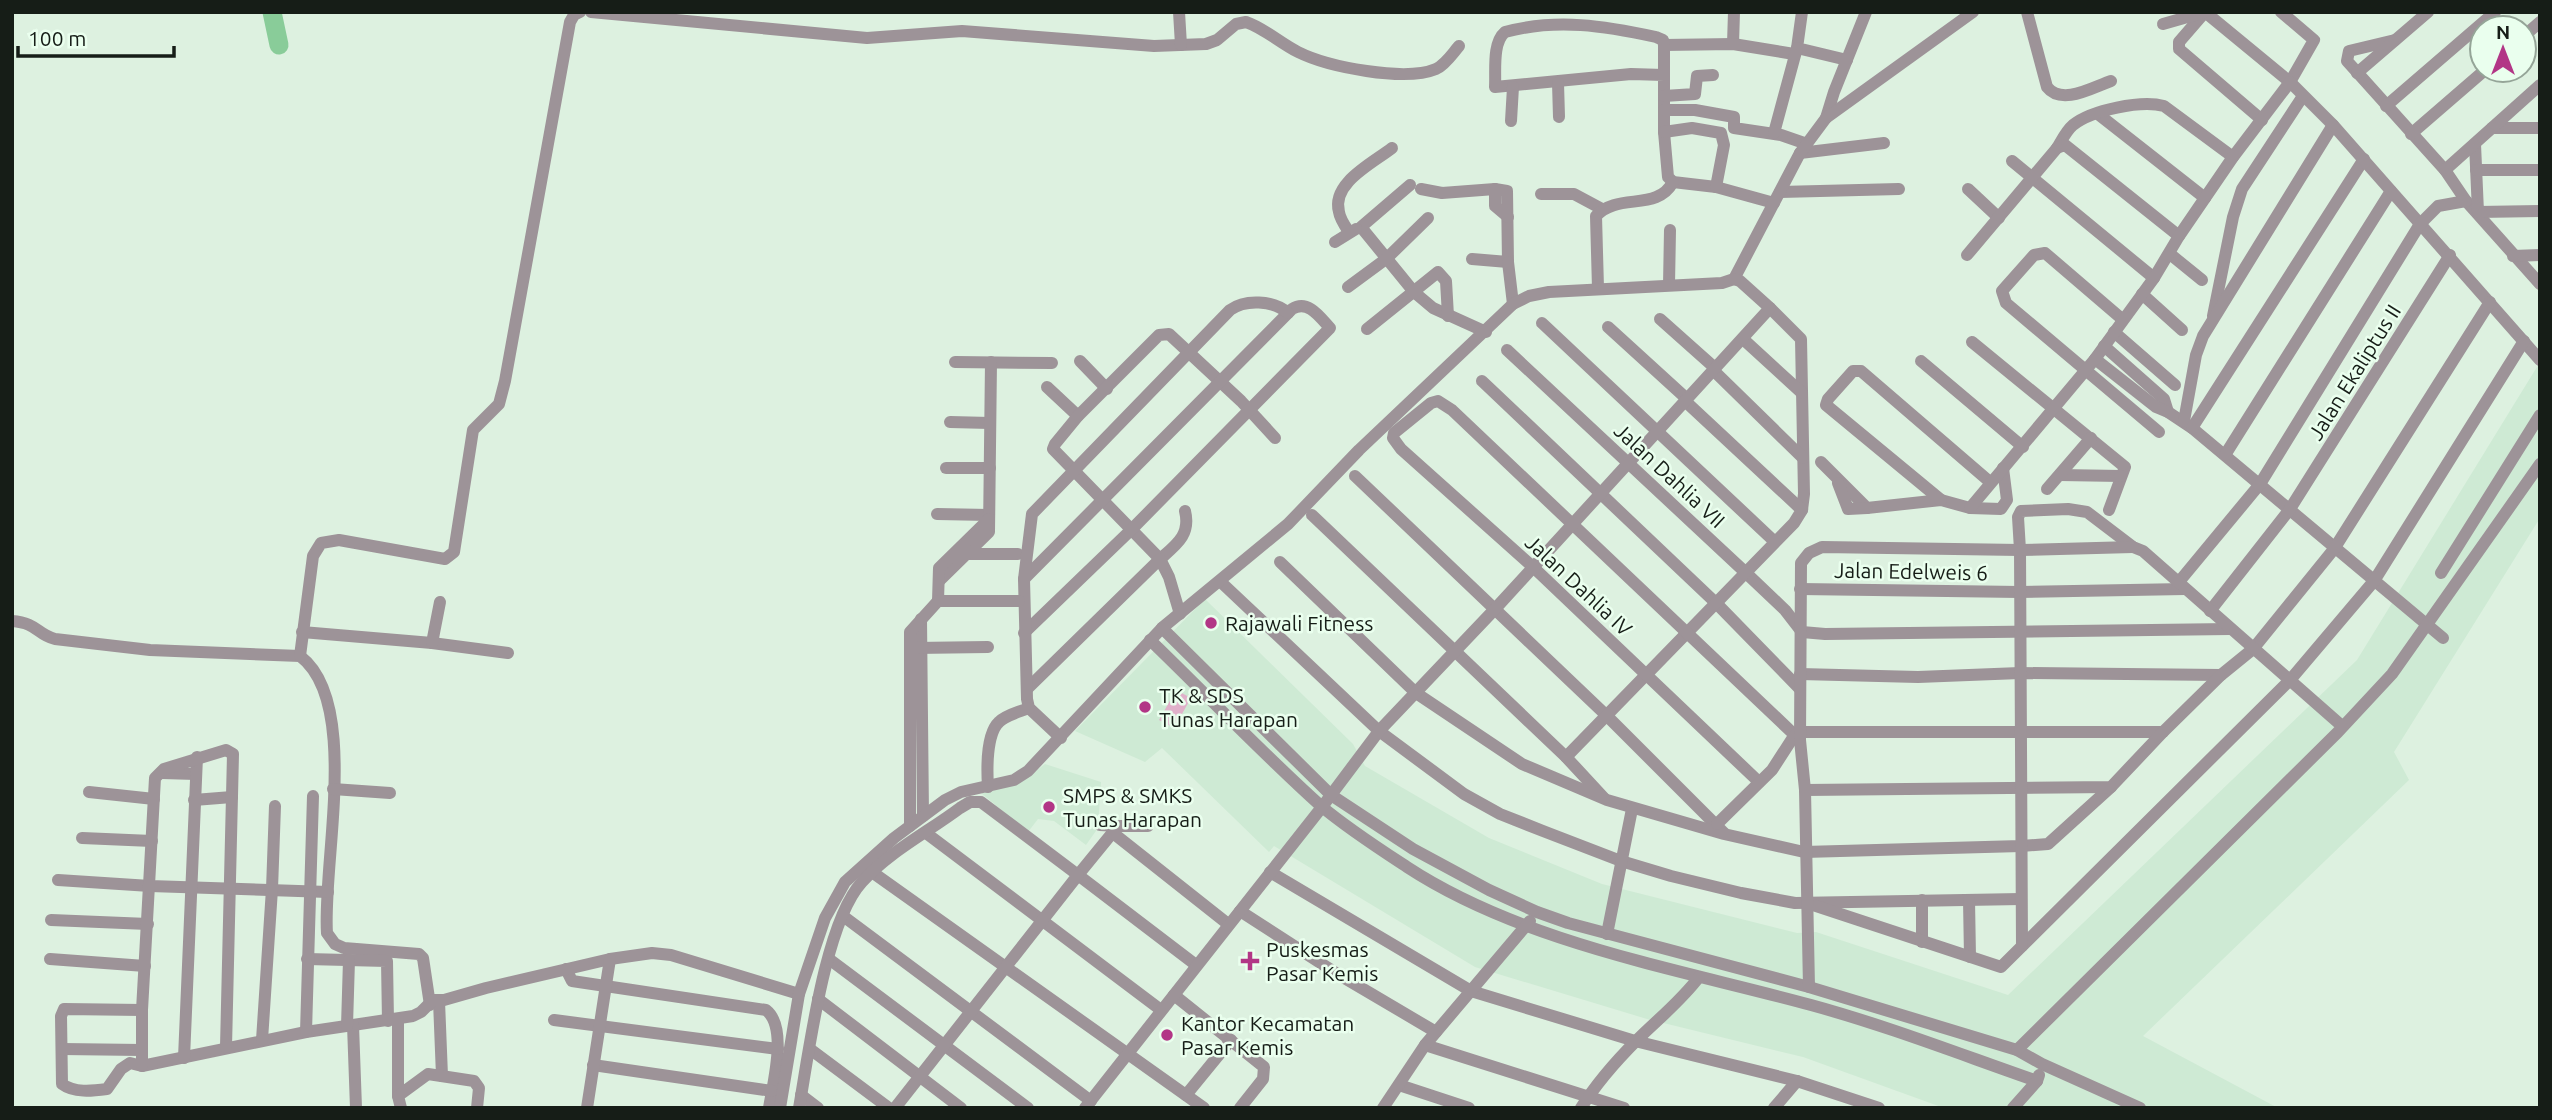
<svg xmlns="http://www.w3.org/2000/svg" width="2552" height="1120" viewBox="0 0 2552 1120" font-family="Ubuntu,sans-serif">
<style>
.built{fill:#ceead4}
.green{fill:#e0b1ca}
.lines{fill:none;stroke-linecap:round;stroke-linejoin:round}
.river{stroke:#89cc99;stroke-width:19}
.minor{stroke:#9d9398;stroke-width:12}
.poi-dot{fill:#b23686;stroke:#eaffee;stroke-width:2.5}
.labels{text-anchor:middle;dominant-baseline:central;stroke-width:5;stroke-linejoin:round;paint-order:stroke}
.street-label{font-size:21px;fill:#161d17;stroke:#eaffee}
.poi-label{font-size:21px;fill:#161d17;stroke:#eaffee;text-anchor:start}
</style>
<rect width="100%" height="100%" fill="#ddf1e0"/>
<!-- built -->
<g class="built">
<path d="M2540 362V518L2394 752 2409 780 2143 1036 2278 1108H1944L1803 1057 1647 1019 1475 967 1274 846 1269 852 1162 748 1145 762 1075 731 1205 599 1353 744 1365 766 1489 838 1602 884 1797 933 1816 932 2008 995 2357 660Z"/>
<path d="M1045 764 1101 782 1098 828 1086 845 1054 821 1038 819 1028 832 981 793 1020 783Z"/>
</g>
<!-- green -->
<path class="green" d="M1176 690 1191 698 1174 728 1159 720Z"/>
<g class="lines">
<!-- river -->
<path class="river" d="M272 12 279 45"/>
<!-- minor -->
<g class="minor">
<path d="M591 12 867 38 962 31 1154 46 1206 44 1217 40 1236 24 1246 22C1264 28 1280 43 1298 52 1328 67 1405 82 1436 69 1446 64 1452 54 1459 46"/>
<path d="M1179 12 1181 45"/>
<path d="M1802 12 1797 48 1847 60"/>
<path d="M2027 12 2047 87C2062 106 2093 87 2111 81"/>
<path d="M2205 12 2290 82 2314 40 2281 12"/>
<path d="M2205 12 2179 42V49L2262 120"/>
<path d="M2163 24 2205 12"/>
<path d="M2524 36 2540 22"/>
<path d="M2395 40 2349 51 2347 61 2445 170 2466 201 2540 284"/>
<path d="M1733 44 1734 12"/>
<path d="M1664 45 1733 44 1794 54"/>
<path d="M2357 73 2428 12"/>
<path d="M1664 75 1631 74 1495 87C1496 71 1492 43 1505 32 1557 18 1605 26 1656 37L1663 40 1664 45V132L1668 177 1673 182 1716 187 1774 203"/>
<path d="M1558 83 1559 117"/>
<path d="M1664 96 1695 94 1697 76 1713 75"/>
<path d="M2386 106 2495 12"/>
<path d="M1664 110H1695L1734 117V128L1781 135 1807 144"/>
<path d="M2098 114 2205 198"/>
<path d="M1826 118 1834 92 1866 12"/>
<path d="M1511 121 1513 87"/>
<path d="M2492 128H2540"/>
<path d="M1664 132 1692 128 1721 133 1724 145 1716 187"/>
<path d="M1774 133 1797 48"/>
<path d="M2411 134 2485 70"/>
<path d="M2475 144 2478 212 2540 211"/>
<path d="M2057 148C2062 140 2066 131 2073 125 2092 110 2141 100 2164 106L2233 157"/>
<path d="M1800 153 1884 143"/>
<path d="M2012 161 2154 278"/>
<path d="M2445 170 2540 85"/>
<path d="M2476 170H2540"/>
<path d="M1410 185 1361 227 1414 292 1433 308 1486 332"/>
<path d="M1421 189 1442 193 1495 189 1507 191 1508 262 1472 259"/>
<path d="M1495 189V206L1508 217"/>
<path d="M1968 189 1999 218"/>
<path d="M1780 192 1899 189"/>
<path d="M1541 194H1574L1602 209"/>
<path d="M1349 232C1345 226 1340 219 1339 212 1331 183 1373 163 1392 148"/>
<path d="M1335 242 1356 229"/>
<path d="M2170 254 2202 280"/>
<path d="M1967 255 2057 148 2065 145 2179 236"/>
<path d="M2513 256 2540 255"/>
<path d="M1508 262 1513 304"/>
<path d="M1669 285 1670 230"/>
<path d="M1348 287 1386 259 1428 218"/>
<path d="M1598 288 1596 216C1618 192 1657 212 1673 182"/>
<path d="M2142 294 2182 330"/>
<path d="M1770 308 1801 339 1804 494 1802 510"/>
<path d="M2213 316 2233 217 2242 189 2303 96"/>
<path d="M1660 319 1715 368"/>
<path d="M2122 319 2045 253 2034 255 2002 291 2006 303 2159 432"/>
<path d="M1542 323 1775 542"/>
<path d="M1608 327 1687 399"/>
<path d="M1367 329 1438 272 1446 281 1448 316"/>
<path d="M2114 332 2175 385"/>
<path d="M1743 339 1802 393"/>
<path d="M1972 342 2125 467 2109 510"/>
<path d="M2104 346 2164 399 2168 412"/>
<path d="M1507 350 1745 572 1785 610 1802 632 1825 634 2230 629"/>
<path d="M2095 359 2156 407 2168 412 2192 428 2443 638"/>
<path d="M1080 361 1107 389"/>
<path d="M1921 361 2023 447"/>
<path d="M955 362 1052 363"/>
<path d="M1713 370 1803 458"/>
<path d="M1482 381 1717 604 1800 689"/>
<path d="M1047 387 1078 416"/>
<path d="M2184 421 2196 355 2203 336 2333 125"/>
<path d="M950 422 990 423"/>
<path d="M2192 428 2364 159"/>
<path d="M2225 455 2391 191"/>
<path d="M1821 462 1867 508 1941 500 1970 508 2001 509 2007 500 2003 468"/>
<path d="M946 468H990"/>
<path d="M2060 475 2121 476"/>
<path d="M1355 476 1607 716 1724 833"/>
<path d="M1838 483 1848 509 1867 508"/>
<path d="M2047 489 2091 438"/>
<path d="M1941 500 1826 405 1828 399 1853 371H1861L1990 482"/>
<path d="M1970 508 2095 359 2154 278 2179 236 2233 157 2290 82 2333 125 2540 360"/>
<path d="M1185 511C1191 535 1176 545 1160 559L1053 449 1055 444 1078 416 1159 335 1169 334 1241 401 1275 438"/>
<path d="M937 514 989 515"/>
<path d="M1312 515 1566 757 1794 523 1802 510 1685 401"/>
<path d="M966 554H1018"/>
<path d="M1280 562 1416 693 1522 764 1607 800 1724 834 1804 852 2021 846 2048 844 2111 787"/>
<path d="M2441 573 2540 415"/>
<path d="M1024 579 1292 309C1308 299 1320 317 1330 328L1132 529 1024 633"/>
<path d="M939 581 989 532 991 362"/>
<path d="M2178 583 2260 484 2420 224 2438 206 2466 201"/>
<path d="M1224 585 1379 731 1464 794 1500 814 1543 831 1621 861 1671 876 1741 893 1795 903 2021 899"/>
<path d="M1800 589 2020 592 2185 589"/>
<path d="M938 601 939 568 989 519"/>
<path d="M2210 611 2290 509 2450 255"/>
<path d="M921 619 923 816"/>
<path d="M12 621C38 623 36 634 55 639L150 650 300 656C361 702 322 864 327 933L335 944 344 948 419 954 423 958 430 1005"/>
<path d="M1162 628 1331 795 1413 849 1489 890 1537 912 1568 923 1809 987 2017 1050 2042 1064 2140 1108"/>
<path d="M302 632 432 643 508 653"/>
<path d="M1150 640C1207 695 1262 753 1321 806 1347 828 1378 848 1407 867 1523 943 1679 969 1811 1005 1888 1026 1962 1055 2037 1081"/>
<path d="M432 643 440 602"/>
<path d="M915 648 988 647"/>
<path d="M300 656 313 556 321 543 339 540 445 559 454 552 473 430 499 404 505 381 570 22 574 15 580 12"/>
<path d="M1800 674 1918 677 2020 673 2221 675"/>
<path d="M1027 689 1160 559 1169 577 1180 614"/>
<path d="M1801 732H2163"/>
<path d="M1061 738 1029 708 1027 699 1024 579 1032 514 1230 310C1245 299 1273 300 1288 313"/>
<path d="M1566 757 1604 798"/>
<path d="M162 773 196 774"/>
<path d="M1759 782 1533 567 1401 449 1393 438 1394 433 1431 403 1438 401 1452 410 1800 740"/>
<path d="M988 787C987 771 986 734 999 722 1006 715 1019 712 1029 708"/>
<path d="M333 789 390 793"/>
<path d="M1805 790 2111 787 2163 732 2221 675 2253 649 2334 549 2490 302"/>
<path d="M89 792 154 799"/>
<path d="M194 800 232 797"/>
<path d="M1717 824 1772 770 1794 736"/>
<path d="M1100 825 1118 826"/>
<path d="M910 826V632L938 601H1019"/>
<path d="M1148 826H1118L1078 875 1196 965"/>
<path d="M926 833 1161 1010"/>
<path d="M1113 833 1228 924"/>
<path d="M82 838 152 841"/>
<path d="M872 872 1204 1108"/>
<path d="M1270 872 1471 991 1635 1041 1797 1081 1879 1108"/>
<path d="M58 880 150 886 328 892"/>
<path d="M1922 900V942"/>
<path d="M1969 900 1970 957"/>
<path d="M1807 903 2001 967 2290 680 2374 581 2524 341"/>
<path d="M1240 911 1336 973 1436 1032"/>
<path d="M843 916 1091 1101"/>
<path d="M51 920 148 924"/>
<path d="M1607 934 1632 809"/>
<path d="M2022 946 2020 550 2018 517 2021 511 2068 509 2087 512 2133 547 2143 551 2342 726"/>
<path d="M50 959 145 966"/>
<path d="M307 959 387 961 388 1021"/>
<path d="M829 959 1028 1108"/>
<path d="M566 969 572 981 766 1010C788 1027 773 1083 769 1108"/>
<path d="M1809 987 1805 790 1800 740 1801 563 1809 553 1822 547 2020 550 2133 547"/>
<path d="M1174 995 1264 1067 1263 1079 1240 1108"/>
<path d="M818 999 961 1108"/>
<path d="M439 1001 442 1076"/>
<path d="M142 1010 64 1009 61 1016 62 1084C74 1093 92 1091 107 1089L121 1069 130 1063 142 1066 306 1032 413 1016 421 1012 433 1000H444L486 988 610 959 652 953 671 955 799 994"/>
<path d="M398 1019V1096"/>
<path d="M554 1020 778 1049"/>
<path d="M353 1025 356 1108"/>
<path d="M347 1026 349 960"/>
<path d="M306 1032 313 796"/>
<path d="M262 1040 272 889 275 806"/>
<path d="M1425 1045 1624 1108"/>
<path d="M62 1049 142 1050"/>
<path d="M810 1049 889 1108"/>
<path d="M2017 1050 2338 732 2392 674 2540 464"/>
<path d="M184 1058 197 757"/>
<path d="M593 1065 772 1091"/>
<path d="M142 1066V1010L155 778 164 769 226 750 233 754 226 1047"/>
<path d="M1399 1085 1469 1108"/>
<path d="M801 1095 818 1108"/>
<path d="M1186 1095 1231 1040"/>
<path d="M401 1108 398 1096 428 1074 474 1081 479 1088 477 1108"/>
<path d="M587 1108 610 959"/>
<path d="M780 1108 799 994 825 918 845 882 894 838 945 800 961 792 1014 780 1028 771 1162 628 1288 524 1359 450 1513 304 1529 296 1549 292 1722 283 1734 279 1800 153 1826 118 1973 12"/>
<path d="M799 1108C809 1052 825 922 862 882 889 852 928 832 960 808L970 802H981L1078 875 895 1108"/>
<path d="M1085 1108 1322 807 1379 731 1495 609 1770 308 1740 281 1734 279"/>
<path d="M1383 1108 1425 1045 1530 921"/>
<path d="M1581 1108C1596 1084 1617 1060 1637 1040 1658 1019 1681 1001 1699 977"/>
<path d="M1774 1108 1797 1081"/>
<path d="M2013 1108 2037 1081 2039 1075"/>
</g>
</g>
<!-- markers -->
<g class="poi-dot">
<circle cx="1211" cy="623" r="7"/>
<circle cx="1145" cy="707" r="7"/>
<circle cx="1049" cy="807" r="7"/>
<path d="M1246.5 950.5h7v7h7v7h-7v7h-7v-7h-7v-7h7z"/>
<circle cx="1167" cy="1035" r="7"/>
</g>
<g class="labels">
<!-- street labels -->
<g class="street-label">
<text transform="translate(2354 372) rotate(-58)">Jalan Ekaliptus II</text>
<text transform="translate(1670 475) rotate(43)">Jalan Dahlia VII</text>
<text transform="translate(1911 571) rotate(1)">Jalan Edelweis 6</text>
<text transform="translate(1579 585) rotate(43)">Jalan Dahlia IV</text>
</g>
<!-- poi labels -->
<g class="poi-label">
<text x="1225" y="623">Rajawali Fitness</text>
<text x="1159" y="695">TK &amp; SDS<tspan x="1159" dy="24">Tunas Harapan</tspan></text>
<text x="1063" y="795">SMPS &amp; SMKS<tspan x="1063" dy="24">Tunas Harapan</tspan></text>
<text x="1266" y="949">Puskesmas<tspan x="1266" dy="24">Pasar Kemis</tspan></text>
<text x="1181" y="1023">Kantor Kecamatan<tspan x="1181" dy="24">Pasar Kemis</tspan></text>
</g>
</g>
<!-- border -->
<rect width="2552" height="1120" fill="none" stroke="#161d17" stroke-width="28"/>
<!-- north arrow -->
<g transform="translate(2503 49)"><circle r="33" fill="#eaffee" stroke="#95a598" stroke-width="2"/>
<path d="M0-5L12 26L0 18L-12 26Z" fill="#b23686"/>
<text y="-10" font-size="19" font-weight="bold" text-anchor="middle" fill="#161d17">N</text>
</g>
<!-- scale -->
<path d="M18 46v10h156v-10" fill="none" stroke="#161d17" stroke-width="3.5"/>
<text x="28" y="46" font-size="21" fill="#161d17" stroke="#eaffee" stroke-width="5" paint-order="stroke">100 m</text>
</svg>
